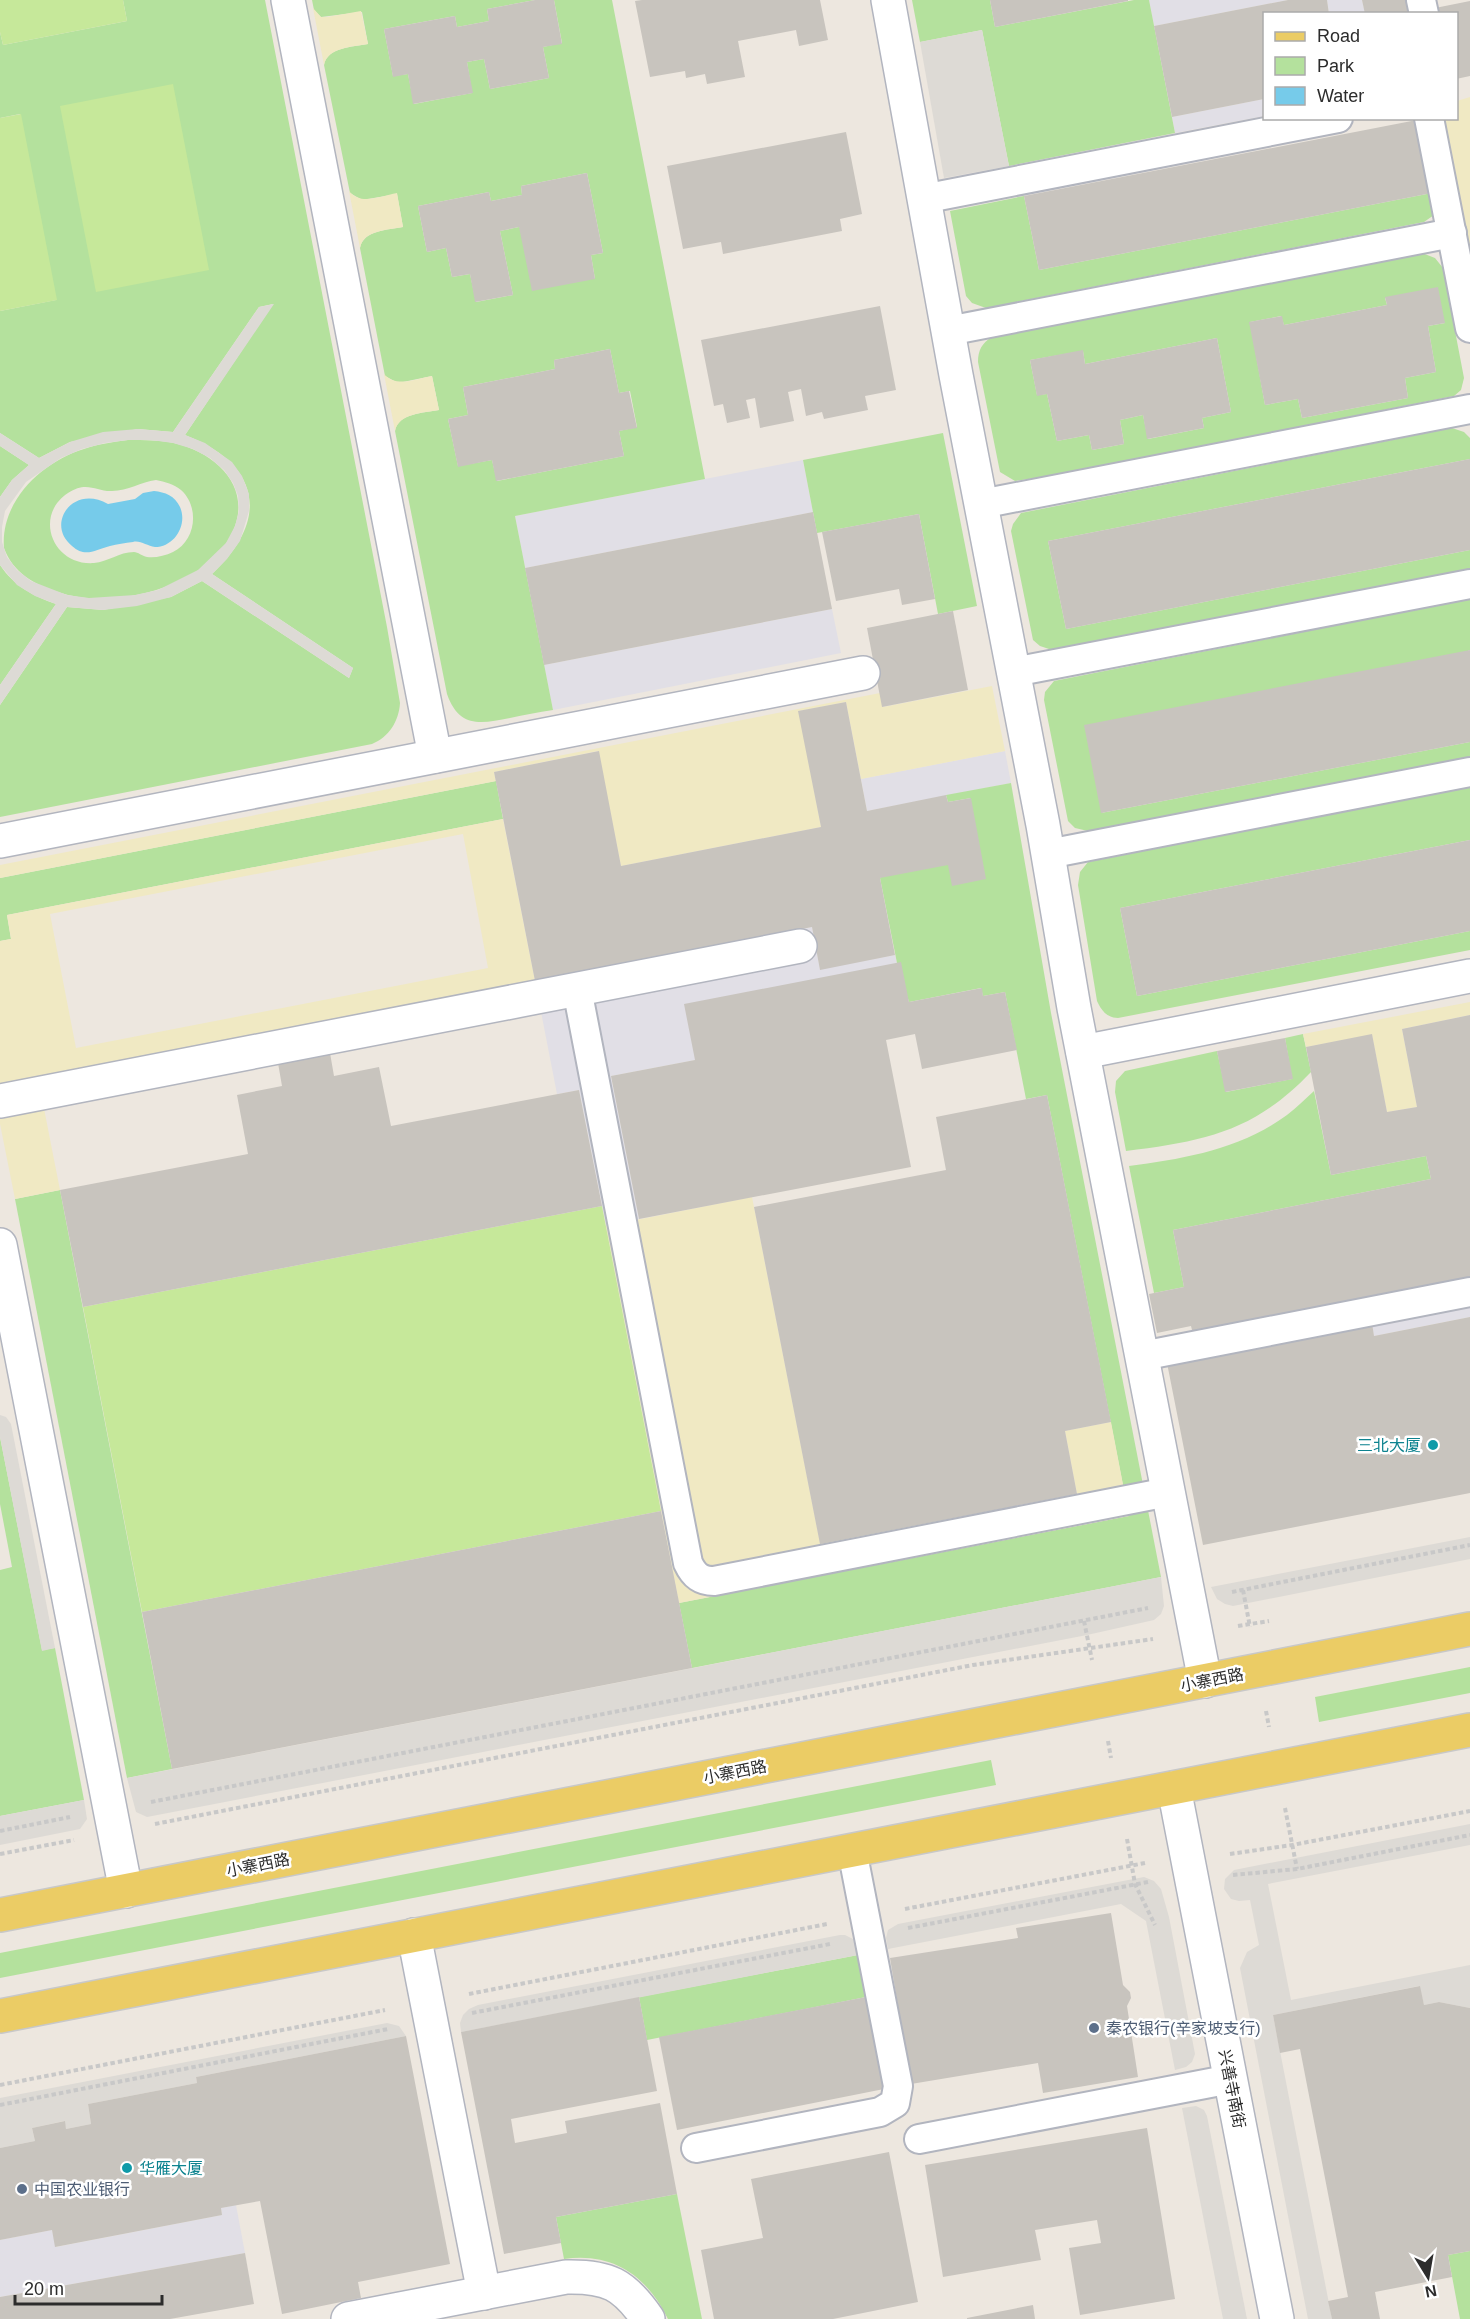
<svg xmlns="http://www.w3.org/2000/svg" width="1470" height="2319" viewBox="0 0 1470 2319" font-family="Helvetica,'Noto Sans SC',sans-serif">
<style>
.industrial{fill:#e1dfe6}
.green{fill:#b4e19d;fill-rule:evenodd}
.sand{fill:#f0e9c3;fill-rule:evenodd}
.pitch{fill:#c6e89a}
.plaza{fill:#dddad5;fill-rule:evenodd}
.water{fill:#76cbea}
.building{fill:#c8c4be}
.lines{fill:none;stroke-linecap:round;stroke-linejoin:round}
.lane-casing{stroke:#b2b5bf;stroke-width:32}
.street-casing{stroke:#b2b5bf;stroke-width:36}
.secondary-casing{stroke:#b2b5bf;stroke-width:36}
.primary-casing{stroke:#c8c8c8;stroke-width:36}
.path{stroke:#c8c8c8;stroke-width:4;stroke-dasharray:4.5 3;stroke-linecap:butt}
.lane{stroke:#fff;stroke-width:28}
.street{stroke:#fff;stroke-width:33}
.secondary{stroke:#fff;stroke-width:33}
.primary{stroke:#ebcc65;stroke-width:33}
.culture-dot{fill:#0f9aa8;stroke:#fff;stroke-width:2}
.service-dot{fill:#5c6f8a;stroke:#fff;stroke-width:2}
.labels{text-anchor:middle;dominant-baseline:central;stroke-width:5;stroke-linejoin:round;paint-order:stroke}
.culture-label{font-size:16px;fill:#0d838f;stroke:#fff;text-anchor:end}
.street-label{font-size:16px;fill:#2c2c2c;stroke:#fff}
.service-label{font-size:16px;fill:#4e5e75;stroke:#fff;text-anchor:start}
</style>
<rect width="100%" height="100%" fill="#ede7df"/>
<!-- industrial -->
<g class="industrial">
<path d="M1149 0H1288L1154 26Z"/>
<path d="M1327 0H1362L1365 13H1329Z"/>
<path d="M1264 99V116L1175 133 1172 117Z"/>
<path d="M803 460 813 512 525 568 515 516Z"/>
<path d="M832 609 841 653 553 710 544 665Z"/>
<path d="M1005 751 1011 783 867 811 861 779Z"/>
<path d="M812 927 820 969 895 955 897 963 695 1060 611 1076 639 1219 606 1226 579 1090 557 1094 535 981Z"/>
<path d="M1470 1280V1317L1374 1336 1367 1300Z"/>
<path d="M236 2205 245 2253 0 2297V2240L52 2230 56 2247 222 2215 221 2208Z"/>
</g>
<!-- green -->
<g class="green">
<path d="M123 0H265L387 627 400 703C399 721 389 737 372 744L0 817V705L67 607 103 610 171 597 202 581 349 678 353 668 212 574C271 519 260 464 185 435L273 304 259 307 173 432 138 429 70 442 39 458 0 433V311L56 300 20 114 0 118V32L3 45 127 21Z"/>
<path d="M312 0H535L487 9 489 21 457 27 455 16 384 29 393 76 408 74 414 104 472 93 467 62 484 59 490 89 549 78 543 47 562 43 554 0H612L705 479 515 516 553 710C538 712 524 715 510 718 480 724 459 728 447 694L395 431C398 413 424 413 439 410L432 376 398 383 385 376 360 248C363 230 388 230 403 227L397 194 362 200 350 193 324 65C327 47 353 47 368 44L362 12 321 17 314 10ZM587 173 603 253 591 255 595 279 519 227 500 231 513 295 476 302 470 274 452 277 446 248 427 252 418 206 489 192 491 201 522 195 521 186ZM610 349 619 393 630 391 637 427 619 431 624 456 497 481 492 460 458 466 448 419 468 415 463 387 555 369 554 360Z"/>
<path d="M912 0H990L995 27 1134 0H1149L1175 133 1009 166 982 30 920 42Z"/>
<path d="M1437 192 1434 215 1424 222 986 308 972 303 966 296 950 211 1024 196 1039 270Z"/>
<path d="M1422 253 1435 258 1443 268 1464 378 1461 390 1454 396 1050 476 1015 481 1000 472 978 362C978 350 982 343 992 337ZM1385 298 1445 323 1428 326 1436 372 1405 378 1408 398 1302 418 1298 399 1265 405 1250 322 1281 316 1284 325 1387 305ZM1217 338 1231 412 1202 418 1204 428 1148 439 1143 415 1120 420 1124 444 1092 450 1089 435 1057 441 1047 394 1037 395 1030 360 1083 351 1085 364Z"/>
<path d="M1452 428 1464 432 1470 438V459L1048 541 1066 629 1470 550V569L1052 650 1040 646 1033 640 1011 531 1013 524 1021 513Z"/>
<path d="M943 433 977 606 938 614 919 514 817 533 803 460Z"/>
<path d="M128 440C144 440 159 440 174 443 221 454 258 494 227 542 195 590 111 610 58 592 35 585 13 573 4 548 0 500 44 461 84 449 98 444 113 442 128 440ZM156 480C165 482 174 484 181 490 200 507 196 541 173 552 165 556 155 558 147 557 142 556 138 552 134 552 119 552 108 562 94 563 53 566 33 516 68 493 87 480 97 492 112 491 128 491 141 482 156 480Z"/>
<path d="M0 446 29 465 12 480 0 497Z"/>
<path d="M0 565C14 586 33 596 56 604L0 685Z"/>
<path d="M1470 599V650L1101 813 1470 742V757L1088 831 1075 828 1068 821 1044 700 1045 692 1054 681Z"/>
<path d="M496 781 503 819 7 915 11 939 0 941V878Z"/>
<path d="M1011 783 1051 1013 1161 1577 692 1668 679 1603 1129 1516 1047 1095 1026 1099 1005 992 983 996 981 988 909 1002 897 963 880 878 971 798 948 802 946 795Z"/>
<path d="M1470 787V840L1120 908 1137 996 1470 931V950L1118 1018C1107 1018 1101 1010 1097 1001L1078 885 1080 872 1088 862Z"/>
<path d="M1303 1034 1311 1072C1254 1132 1204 1141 1126 1151L1115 1092 1116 1081 1125 1071 1217 1051 1226 1092 1292 1079 1285 1038Z"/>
<path d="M1314 1091 1331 1175 1426 1156 1431 1179 1173 1230 1184 1287 1154 1293 1129 1166C1184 1159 1241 1149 1287 1115 1296 1108 1305 1099 1314 1091Z"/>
<path d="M60 1190 172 1769 127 1778 15 1199Z"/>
<path d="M0 1437 42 1650 55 1648 84 1800 0 1816V1570L12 1567 0 1504Z"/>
<path d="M1470 1667V1693L1319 1722 1315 1697Z"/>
<path d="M991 1760 996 1785 0 1978V1953Z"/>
<path d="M858 1955 866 1997 647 2040 639 1997Z"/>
<path d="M677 2194 702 2319H668C647 2276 613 2252 564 2259L556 2217Z"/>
<path d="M1470 2251V2319H1460L1448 2255Z"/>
</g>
<!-- sand -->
<g class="sand">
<path d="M313 8 321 17H327L361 11 368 44C352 47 328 47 324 65Z"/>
<path d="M1470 97V250L1445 120 1456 118 1457 101Z"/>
<path d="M349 191C361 206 380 196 397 193L403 227C388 230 363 230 360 248Z"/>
<path d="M384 374C396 388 416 379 432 376L439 410C423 413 399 413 395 431Z"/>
<path d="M992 686 1005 751 861 779 846 702 799 711 821 827 621 866 598 751 494 772 496 781 0 878V865L880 693 883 707Z"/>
<path d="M503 819 535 981 38 1078 60 1190 15 1199 0 1124V941L11 939 7 915ZM463 834 488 968 76 1048 50 914Z"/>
<path d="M1470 1002V1015L1402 1029 1417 1107 1387 1112 1372 1035 1306 1047 1303 1034Z"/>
<path d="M752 1197 820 1543 1077 1494 1065 1431 1111 1422 1129 1516 679 1603 606 1226Z"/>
</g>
<!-- pitch -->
<g class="pitch">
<path d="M0 0H123L127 21 3 45 0 32Z"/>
<path d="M173 84 209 270 96 292 60 106Z"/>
<path d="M21 114 57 300 0 311V118Z"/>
<path d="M602 1206 661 1511 142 1612 83 1307Z"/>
</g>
<!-- plaza -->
<g class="plaza">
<path d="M982 30 1009 166 944 178 920 42Z"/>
<path d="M274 304 185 435 205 443 232 462 242 476 249 494V511L240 541 227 559 212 574 353 668 349 678 202 581 171 597 137 606 103 610 67 607 0 705V685L56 604 35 596 17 585 0 565V497L12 480 29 465 0 446V433L39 458 70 442 103 432 138 429 173 432 259 307ZM128 440H151L173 443 193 449 210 458 224 470 233 483 238 496 239 511 235 526 226 543 198 570 158 590 135 595 89 598 67 595 31 581 17 570 7 557 2 542V527L5 511 26 482 61 458 82 449 105 443Z"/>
<path d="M0 1415 6 1417 11 1424 55 1648 42 1651 0 1437Z"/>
<path d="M1470 1537V1559L1233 1606 1225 1604 1217 1599 1211 1587Z"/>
<path d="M1161 1577 1164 1606 1161 1614 1154 1620 1087 1635 147 1817 136 1812 127 1778Z"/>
<path d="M84 1800 87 1819 80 1829 0 1845V1816Z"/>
<path d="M1470 1824V1845L1268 1884 1291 2000 1470 1965V2008L1439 2002 1424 2005 1419 1986 1273 2015 1332 2319H1308L1240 1968 1247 1952 1259 1945 1250 1900 1239 1901 1231 1899 1224 1889 1225 1879 1234 1870Z"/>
<path d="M1144 1877 1154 1881 1161 1889 1169 1917 1195 2054 1192 2062 1186 2067 1175 2070 1146 1921 1121 1904 888 1949 886 1938 888 1930 898 1924Z"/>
<path d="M840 1935H845L853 1939 858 1955 461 2032 460 2023 463 2015 469 2009 478 2005Z"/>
<path d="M387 2023 399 2026 406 2036 196 2077 197 2083 88 2104 91 2124 66 2129 64 2121 32 2128 35 2141 0 2148V2098Z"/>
<path d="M1196 2106 1204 2110 1207 2116 1247 2319H1223L1182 2108Z"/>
</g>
<!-- water -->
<path class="water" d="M154 491C165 492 175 496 180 507 188 525 174 547 155 547 147 546 140 540 133 542 125 543 117 544 110 546 95 550 85 558 72 546 45 524 73 484 108 504L135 499 143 493Z"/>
<!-- building -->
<g class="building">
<path d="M535 0H554L562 44 543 47 549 78 490 89 484 59 467 62 473 93 413 104 408 74 393 77 384 29 455 16 457 27 489 21 487 9Z"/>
<path d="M642 0H820L828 40 799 46 796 30 738 41 745 77 707 84 705 74 686 78 685 71 650 77 635 1Z"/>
<path d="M990 0H1128V1L995 27Z"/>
<path d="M1288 0H1327L1329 14H1264V99L1172 117 1154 26Z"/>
<path d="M1362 0H1410L1413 14H1365Z"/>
<path d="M1470 1V76L1456 79V14H1436L1435 8Z"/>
<path d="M1422 119 1437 192 1039 270 1024 196Z"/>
<path d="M846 132 862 214 840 219 842 231 723 254 721 242 683 249 667 166Z"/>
<path d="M587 173 603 253 591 255 595 279 532 291 519 227 500 231 513 295 475 302 470 274 452 277 446 248 427 252 418 206 489 192 491 201 522 195 521 186Z"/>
<path d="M1438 287 1445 323 1428 326 1436 372 1405 378 1408 398 1302 418 1298 399 1265 405 1249 322 1282 316 1284 325 1387 305 1385 297Z"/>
<path d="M880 306 896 390 865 396 868 410 824 419 822 412 806 416 801 389 788 392 794 421 760 428 755 398 746 400 750 418 727 423 723 404 714 406 701 340Z"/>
<path d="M1217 338 1231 412 1202 418 1204 428 1147 439 1143 415 1120 420 1124 444 1092 450 1089 435 1057 441 1047 394 1037 396 1030 360 1083 350 1085 364Z"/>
<path d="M610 349 619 393 629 391 637 428 619 431 624 456 496 481 492 460 458 467 448 419 468 415 463 387 555 369 554 360Z"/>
<path d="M1470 459V550L1066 629 1048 541Z"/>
<path d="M813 512 832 609 544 665 525 568Z"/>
<path d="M919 514 935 599 902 605 899 589 836 601 822 532Z"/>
<path d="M953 611 968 690 882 707 867 628Z"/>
<path d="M1470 650V742L1101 813 1084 725Z"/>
<path d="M846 702 867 811 946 795 948 802 971 798 986 879 952 886 948 865 880 878 895 955 820 970 812 927 535 981 494 772 599 751 621 866 821 827 798 711Z"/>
<path d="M1470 840V931L1137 996 1120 908Z"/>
<path d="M901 962 909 1002 982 988 983 996 1005 992 1017 1050 922 1069 915 1034 886 1040 911 1167 639 1219 611 1076 695 1060 684 1004Z"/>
<path d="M1470 1015V1280L1193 1334 1191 1326 1157 1333 1149 1294 1184 1287 1173 1230 1431 1179 1426 1156 1331 1175 1306 1047 1372 1034 1387 1112 1417 1107 1402 1029Z"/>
<path d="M1285 1038 1293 1079 1225 1092 1217 1051Z"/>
<path d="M330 1053 334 1076 379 1067 391 1126 579 1090 602 1206 83 1307 60 1190 248 1154 237 1095 282 1086 278 1063Z"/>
<path d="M1047 1095 1111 1422 1065 1431 1077 1494 820 1544 754 1207 946 1170 936 1117Z"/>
<path d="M1470 1317V1493L1203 1545 1167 1363 1372 1323 1374 1336Z"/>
<path d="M661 1511 692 1668 172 1769 142 1612Z"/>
<path d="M1111 1913 1123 1985 1130 1992 1131 1998 1127 2006 1138 2077 1043 2093 1038 2063 911 2084 890 1958 1018 1938 1016 1928Z"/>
<path d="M1420 1986 1424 2005 1439 2002 1470 2008V2251L1448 2255 1452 2277 1375 2292 1380 2319H1332L1328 2301 1348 2297 1300 2049 1280 2053 1273 2015Z"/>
<path d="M639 1997 657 2091 511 2119 515 2143 567 2133 565 2121 660 2103 677 2194 556 2217 561 2243 504 2254 461 2032Z"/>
<path d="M866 1997 884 2089 677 2130 659 2037Z"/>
<path d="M406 2036 450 2264 358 2282 361 2298 282 2314 260 2201 221 2208 222 2215 55 2247 52 2230 0 2240V2148L35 2141 32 2128 65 2121 66 2129 91 2124 88 2104 197 2083 196 2077Z"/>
<path d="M1147 2128 1175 2299 1080 2315 1069 2248 1101 2243 1097 2220 1035 2230 1041 2260 943 2277 925 2165Z"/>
<path d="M889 2152 918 2302 833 2319H714L701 2250 763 2238 751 2179Z"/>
<path d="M245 2253 254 2304 170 2319H0V2297Z"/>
<path d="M1033 2305 1035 2319H967V2318Z"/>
</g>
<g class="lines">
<!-- lane casing -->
<g class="lane-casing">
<g id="lane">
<path d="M1421 0 1424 14"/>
<path d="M1429 118 1470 328"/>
<path d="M923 199 1338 118"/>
<path d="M948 331 1452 233"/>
<path d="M981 504 1470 409"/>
<path d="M1014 672 1470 584"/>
<path d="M1048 854 1470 772"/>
<path d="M577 989 688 1563C694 1576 701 1581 714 1581L1168 1492"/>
<path d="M1142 1356 1470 1292"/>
<path d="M919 2139 1231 2079"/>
<path d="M696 2148 880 2112 895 2103 898 2086 852 1850"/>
</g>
</g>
<!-- street casing -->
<g class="street-casing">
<g id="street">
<path d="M288 0 435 756"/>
<path d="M888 0 956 375 1043 825 1074 1008 1205 1681"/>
<path d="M0 841 863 673"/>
<path d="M1083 1052 1470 976"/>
<path d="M0 1101 800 946"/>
<path d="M0 1245 126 1891"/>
<path d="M414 1935 484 2293"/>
<path d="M348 2319 566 2277C608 2276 624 2284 648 2319"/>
</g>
</g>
<!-- secondary casing -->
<g class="secondary-casing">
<path id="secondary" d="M1174 1788 1277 2319"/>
</g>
<!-- primary casing -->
<g class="primary-casing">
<g id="primary">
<path d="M0 1915 1470 1629"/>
<path d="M0 2016 1470 1730"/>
</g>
</g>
<!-- path -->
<g class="path">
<path d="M1243 1590 1250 1627"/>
<path d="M1232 1592 1470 1545"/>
<path d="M1084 1621 1092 1660"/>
<path d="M1238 1626 1269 1621"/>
<path d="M1266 1711 1269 1727"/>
<path d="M1108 1741 1111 1758"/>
<path d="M151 1802 1148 1608"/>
<path d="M1285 1808 1297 1869"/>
<path d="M155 1824 973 1665 1153 1639"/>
<path d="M0 1831 70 1817"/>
<path d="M1127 1839 1135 1884 1155 1925"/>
<path d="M0 1854 74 1840"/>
<path d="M1230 1854 1292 1845 1470 1811"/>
<path d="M1233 1875 1297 1869 1470 1835"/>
<path d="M905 1909 1145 1863"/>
<path d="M908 1928 1148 1882"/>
<path d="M469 1994 827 1924"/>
<path d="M472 2013 830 1944"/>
<path d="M0 2085 385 2010"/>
<path d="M0 2105 388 2029"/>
</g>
<!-- lane -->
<use href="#lane" class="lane"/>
<!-- street -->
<use href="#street" class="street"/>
<!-- secondary -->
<use href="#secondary" class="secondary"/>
<!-- primary -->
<use href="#primary" class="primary"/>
</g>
<!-- markers -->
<g class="culture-dot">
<circle cx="1433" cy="1445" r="6"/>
<circle cx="127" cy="2168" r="6"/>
</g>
<g class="service-dot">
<circle cx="1094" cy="2028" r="6"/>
<circle cx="22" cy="2189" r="6"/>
</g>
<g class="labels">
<!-- culture labels -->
<g class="culture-label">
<text x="1421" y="1445">三北大厦</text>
<text x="139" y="2168" text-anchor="start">华雁大厦</text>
</g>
<!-- street labels -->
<g class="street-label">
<text transform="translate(1212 1680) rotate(-11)">小寨西路</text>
<text transform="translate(735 1772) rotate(-11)">小寨西路</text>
<text transform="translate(258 1865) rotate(-11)">小寨西路</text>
<text transform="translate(1232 2089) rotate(79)">兴善寺南街</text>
</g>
<!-- service labels -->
<g class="service-label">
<text x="1106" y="2028">秦农银行(辛家坡支行)</text>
<text x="34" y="2189">中国农业银行</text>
</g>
</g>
<!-- legend -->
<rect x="1263" y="12" width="195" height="108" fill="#ffffff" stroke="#ababab" stroke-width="1.5"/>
<rect x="1275" y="32" width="30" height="9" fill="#ebcc65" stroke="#ababab" stroke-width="1.5"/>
<text x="1317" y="42" font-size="18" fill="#2c2c2c">Road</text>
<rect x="1275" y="57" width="30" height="18" fill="#b4e19d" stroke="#ababab" stroke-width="1.5"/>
<text x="1317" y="72" font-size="18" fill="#2c2c2c">Park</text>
<rect x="1275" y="87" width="30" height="18" fill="#76cbea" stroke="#ababab" stroke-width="1.5"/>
<text x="1317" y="102" font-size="18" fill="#2c2c2c">Water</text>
<!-- north arrow -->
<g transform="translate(1428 2277) rotate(169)" stroke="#ffffff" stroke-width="4.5" paint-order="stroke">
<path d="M0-4.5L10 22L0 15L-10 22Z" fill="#2c2c2c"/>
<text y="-9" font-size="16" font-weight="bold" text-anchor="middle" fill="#2c2c2c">N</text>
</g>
<!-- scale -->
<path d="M15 2295v9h147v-9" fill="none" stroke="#2c2c2c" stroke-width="3"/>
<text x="24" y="2295" font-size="18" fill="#2c2c2c" stroke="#ffffff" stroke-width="4.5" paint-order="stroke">20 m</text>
</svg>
